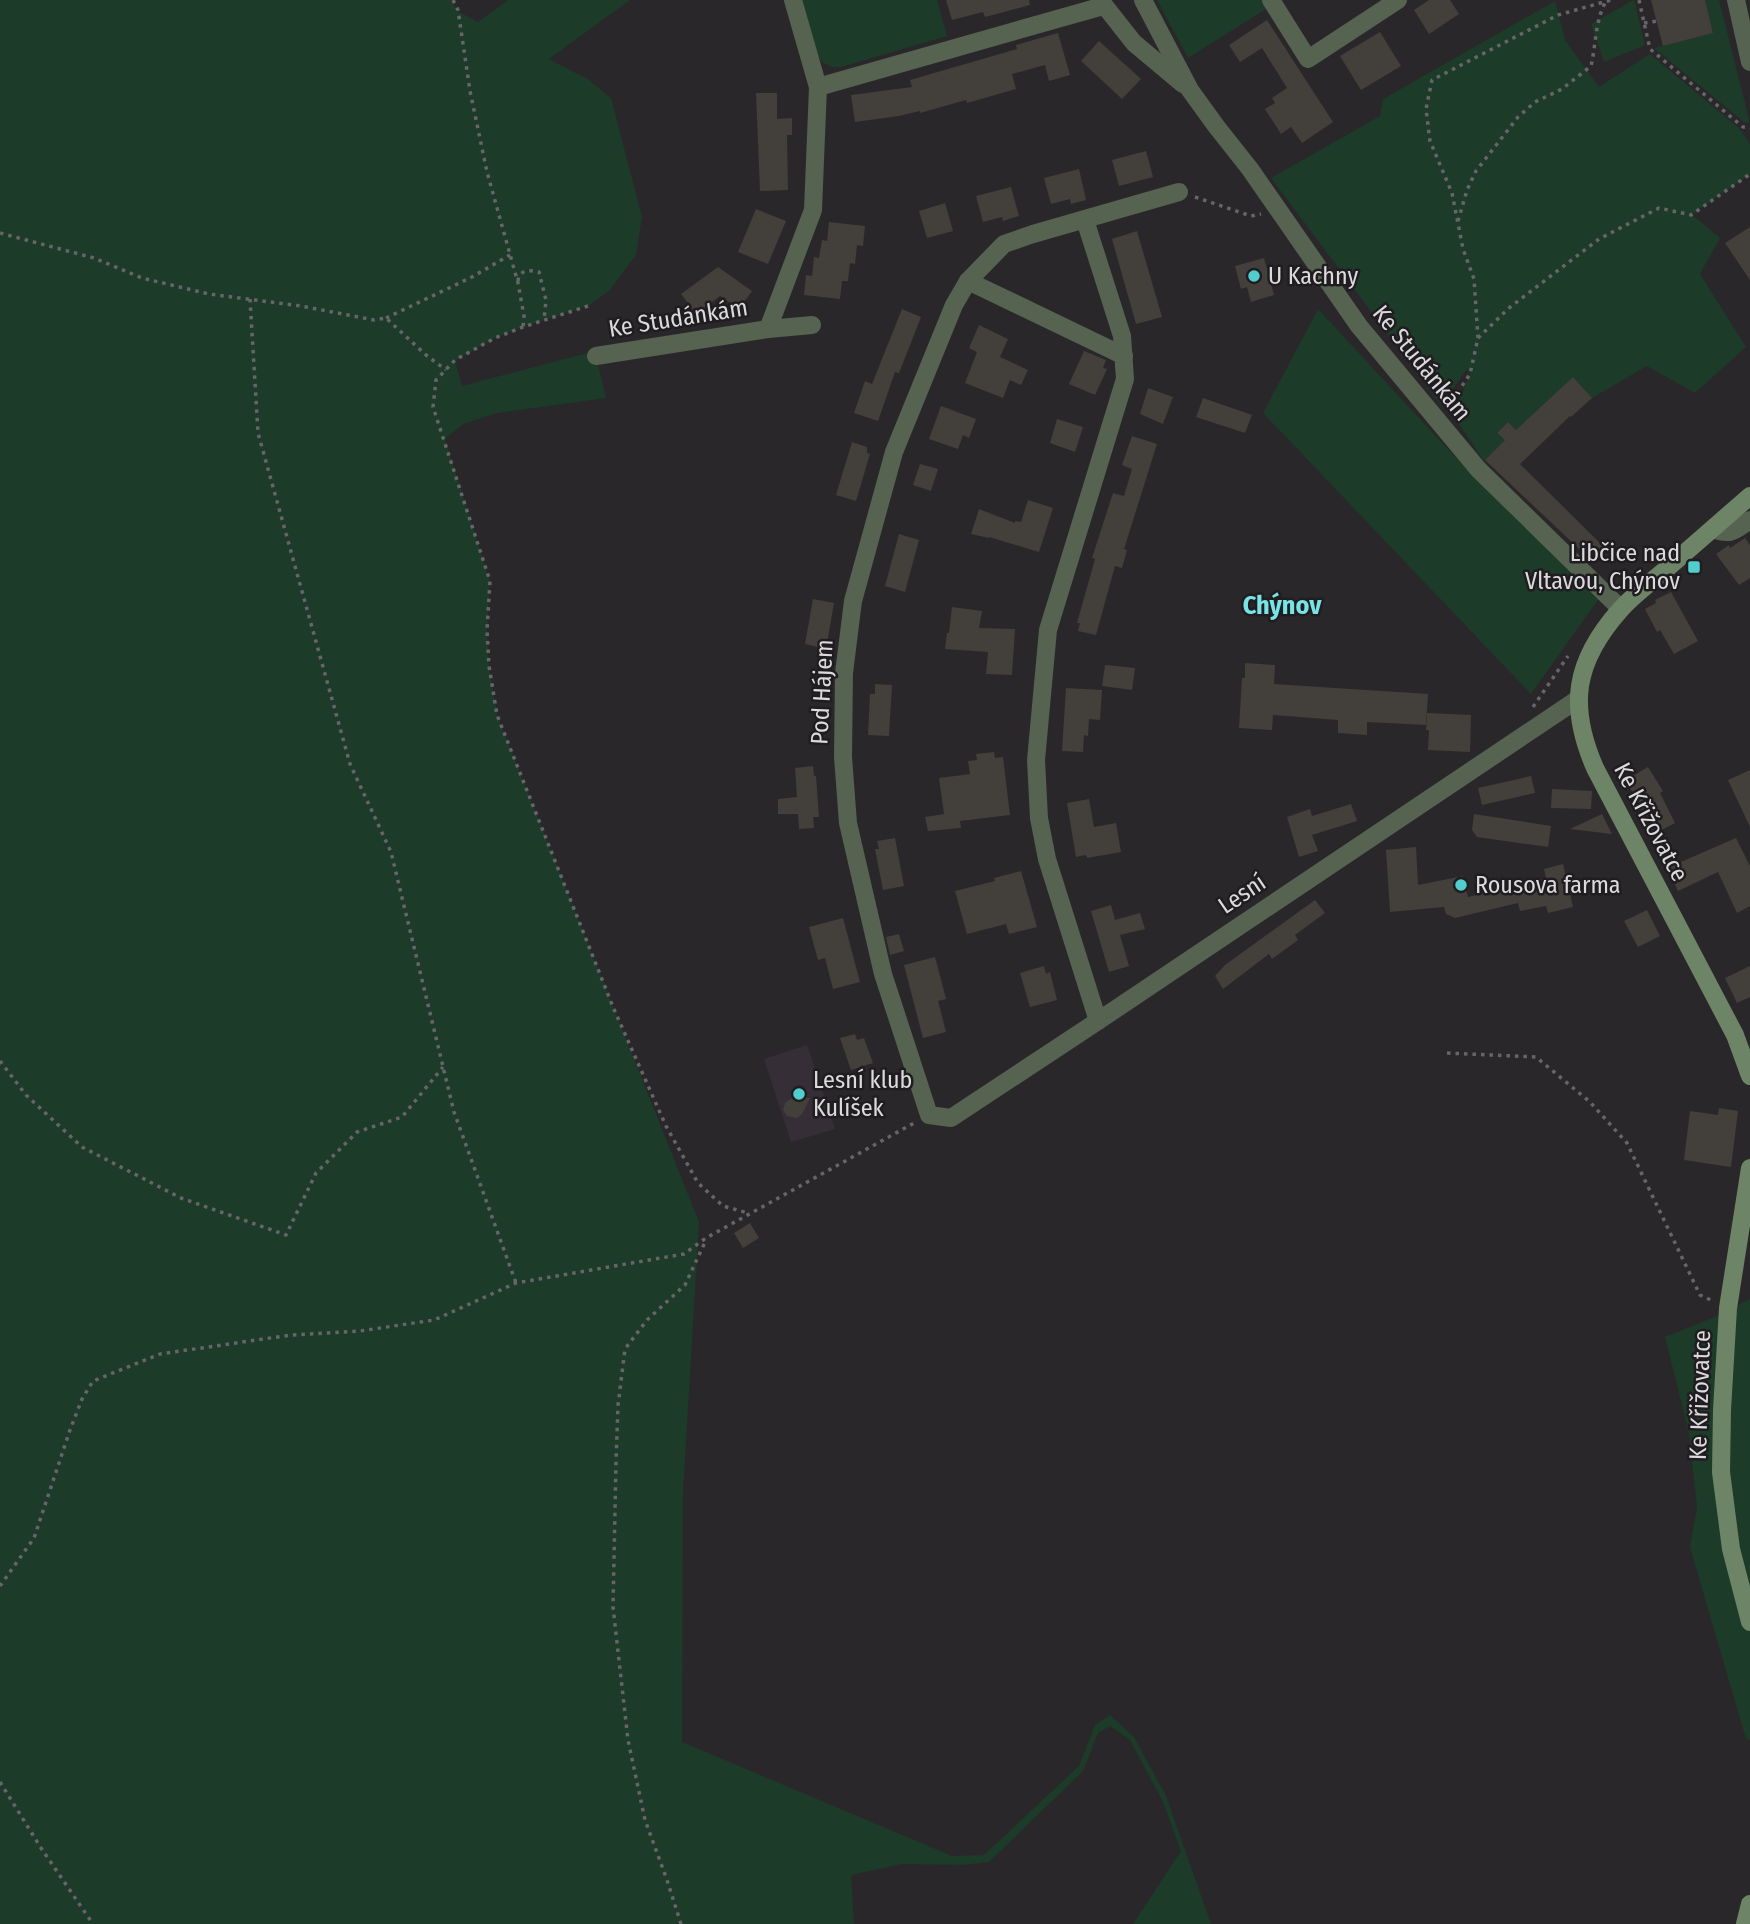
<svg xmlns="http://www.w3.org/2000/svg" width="1750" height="1924" viewBox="0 0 1750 1924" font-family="'Fira Sans Condensed',sans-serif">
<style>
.built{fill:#352e37}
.green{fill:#1c3b29}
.building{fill:#433f3b}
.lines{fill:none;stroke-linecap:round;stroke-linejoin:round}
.path{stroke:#686568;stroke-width:3.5;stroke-dasharray:3.5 5;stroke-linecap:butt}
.street{stroke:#556350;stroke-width:18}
.secondary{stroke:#6e8466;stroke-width:18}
.poi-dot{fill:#52cdce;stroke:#201d21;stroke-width:2.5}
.labels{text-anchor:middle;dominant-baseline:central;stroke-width:5;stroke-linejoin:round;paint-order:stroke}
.poi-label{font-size:24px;fill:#dddadd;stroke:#201d21;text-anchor:start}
.street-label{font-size:24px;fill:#dddadd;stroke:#201d21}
.neighbourhood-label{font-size:26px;font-weight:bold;fill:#78e4e5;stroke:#201d21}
</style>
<rect width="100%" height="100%" fill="#2a272b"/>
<!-- built -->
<path class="built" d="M807 1045 835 1129 791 1142 764 1059Z"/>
<!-- green -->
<g class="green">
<path d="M0 0H451L459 12 478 22 508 0H630L549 59 589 80 611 98 642 217 636 255 609 291 588 306 523 327 495 338 455 361 462 386 595 351 606 398 497 413 463 424 445 439 490 581 487 630 489 666 497 715 699 1222 683 1492 682 1742 952 1856 984 1855 1079 1766 1095 1725 1110 1715 1134 1737 1166 1796 1211 1924H1133L1181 1851 1163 1802 1130 1740 1110 1726 1098 1733 1083 1771 989 1862 962 1865 902 1864 851 1875 854 1924H0Z"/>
<path d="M802 0H937L947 36 841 67C831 68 823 65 818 56Z"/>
<path d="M1157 0H1271L1274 4 1188 58Z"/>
<path d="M1634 0 1645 45 1604 62 1591 24Z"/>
<path d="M1705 0H1719L1750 123 1744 122 1654 48 1713 33Z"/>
<path d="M1555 1 1565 40 1599 87 1650 54 1740 129 1750 144V174L1692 215 1720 238 1700 274 1746 347 1695 393 1647 366 1592 398 1573 378 1516 430 1508 422 1497 433 1505 440 1484 461 1453 415 1470 374 1467 369 1441 405 1271 178 1380 116 1383 99Z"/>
<path d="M1318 309 1470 473 1600 597 1531 694 1263 413Z"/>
<path d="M1750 1299V1740L1746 1739 1690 1547 1697 1507 1689 1433 1665 1337 1720 1315Z"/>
</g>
<!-- building -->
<g class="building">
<path d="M946 0H1029L1030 5 985 17 983 12 952 20Z"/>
<path d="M1429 0H1450L1459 14 1429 34 1414 10Z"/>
<path d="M1651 0H1705L1713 33 1663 46Z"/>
<path d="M1267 20 1333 122 1302 143 1291 127 1281 134 1265 109 1275 103 1272 98 1287 88 1262 48 1240 62 1229 45Z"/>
<path d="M1380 32 1401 66 1361 90 1340 56Z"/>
<path d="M1058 33 1070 75 1049 81 1045 65 1012 74 1016 89 967 103 966 100 920 113V111L899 116 855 122 851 95 912 87 910 80 1017 49 1016 45Z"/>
<path d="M1099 41 1141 79 1122 99 1081 61Z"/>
<path d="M756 93H777V119L792 118V135H787L788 190 760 191Z"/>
<path d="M1146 151 1153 177 1119 186 1112 160Z"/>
<path d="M1079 169 1086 200 1071 204 1070 199 1051 204 1044 178Z"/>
<path d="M1011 187 1019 216 1003 221 1002 217 983 222 976 196Z"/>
<path d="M945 203 953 231 927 238 919 211Z"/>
<path d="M756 209 786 221 768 264 738 252Z"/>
<path d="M829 222 865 226 863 246 857 245 855 264 850 263 848 281H842L840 299 804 295 806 275 812 276 814 257 819 258 822 240 827 241Z"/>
<path d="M1750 227V280L1725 243Z"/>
<path d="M1137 231 1162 317 1136 324 1112 239Z"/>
<path d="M1264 258 1274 295 1251 302 1247 287 1241 289 1235 266Z"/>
<path d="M718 267 752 291 739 309 720 296 696 314 681 294Z"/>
<path d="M902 309 921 317 899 373 895 372 878 421 854 413 865 381 872 384Z"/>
<path d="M979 325 1008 339 1000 357 1028 370 1021 385 1010 380 1003 398 965 383 977 352 969 348Z"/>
<path d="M1084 351 1106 360 1103 368 1107 369 1095 395 1069 384Z"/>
<path d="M1573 377 1592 398 1571 417 1570 416 1520 464 1606 549 1593 562 1485 460 1505 440 1497 433 1508 422 1516 430Z"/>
<path d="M1148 388 1173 397 1163 424 1140 414Z"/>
<path d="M1203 398 1252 415 1245 433 1196 417Z"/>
<path d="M941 406 976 419 969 438 963 435 958 449 929 439Z"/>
<path d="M1057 419 1083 427 1075 452 1050 443Z"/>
<path d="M1132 436 1157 444 1124 549 1127 550 1122 568 1115 566 1096 635 1078 631 1080 623H1077L1095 559 1092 558 1113 493 1124 496 1132 469 1122 465Z"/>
<path d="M852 442 867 447V453L870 454 856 501 836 495Z"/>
<path d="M920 464 938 469 931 491 913 485Z"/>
<path d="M1028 500 1053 508 1039 552 989 537V538L971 534 979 509 1015 523V521L1021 522Z"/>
<path d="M899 534 919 540 905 592 885 586Z"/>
<path d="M1745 538 1750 545V578L1739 585 1716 554 1729 545 1730 548Z"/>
<path d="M1671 592 1698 641 1674 654 1660 630 1657 632 1645 609 1656 603 1655 600Z"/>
<path d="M813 599 834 603 826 649 805 644Z"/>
<path d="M952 607 982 611 979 628 1015 629 1012 675 986 674 988 652 945 649 947 633H949Z"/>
<path d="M1245 663 1275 665 1274 684 1428 694 1426 725 1367 722V735L1338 733V720L1273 715 1272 730 1239 728 1242 678H1245Z"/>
<path d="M1105 665 1135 668 1132 690 1102 686Z"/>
<path d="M875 684 892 685 889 736 868 735 870 694H875Z"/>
<path d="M1066 688 1102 690 1100 720 1089 719 1088 736 1084 735 1083 752 1062 751Z"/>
<path d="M1427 713 1471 715 1470 752 1428 750 1429 730H1426Z"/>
<path d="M994 752 995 758 1003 757 1010 815 960 821 961 828 928 831 925 817 944 814 939 778 970 774 968 761 977 760 976 754Z"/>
<path d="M813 766 814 776H816L819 817H813L814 828 799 829 798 814H778V799L797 797 795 768Z"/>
<path d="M1648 767 1663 791 1660 793 1675 823 1650 836 1638 813 1642 811 1626 780Z"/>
<path d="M1750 770V827L1728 780Z"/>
<path d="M1531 776 1535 793 1482 805 1478 788Z"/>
<path d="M1552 789 1592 791 1591 809 1551 808Z"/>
<path d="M1089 799 1094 827 1116 823 1121 852 1087 858 1086 855 1076 857 1067 803Z"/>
<path d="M1351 804 1357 821 1312 835 1318 851 1299 857 1287 817 1310 809 1312 816Z"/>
<path d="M1474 814 1551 826 1548 847 1477 837 1472 830Z"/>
<path d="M1602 814 1612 834 1570 829Z"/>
<path d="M895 838 904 886 883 890 875 849H879L877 841Z"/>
<path d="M1736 838 1750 866V906L1737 913 1718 872 1678 891 1667 868Z"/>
<path d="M1416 847 1418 885 1463 876 1468 897 1546 878 1544 869 1563 864 1573 907 1548 913 1546 906 1520 911 1518 903 1455 918 1446 914 1444 907 1390 912 1386 850Z"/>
<path d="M1021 871 1037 927 1009 934 1006 924 967 934 955 891 995 881 994 878Z"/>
<path d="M1315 900 1325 913 1295 935 1298 940 1272 959 1269 954 1223 989 1215 976 1225 965Z"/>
<path d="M1111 905 1115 920 1140 913 1145 929 1120 935 1129 966 1109 972 1091 911Z"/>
<path d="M1647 910 1660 936 1638 947 1624 921Z"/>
<path d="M843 918 860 982 833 989 825 958 818 960 809 927Z"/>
<path d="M899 934 904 951 890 955 886 937Z"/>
<path d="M935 957 946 999 938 1001 946 1032 923 1038 904 965Z"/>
<path d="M1044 966 1046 974 1050 972 1057 1000 1030 1007 1020 973Z"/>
<path d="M1750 966V997L1737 1003 1725 978Z"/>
<path d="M855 1034 857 1040 864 1038 873 1063 851 1070 840 1038Z"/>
<path d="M792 1098H810L802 1114 797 1118 787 1116 783 1110 785 1103Z"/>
<path d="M1719 1108 1738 1111 1731 1167 1684 1160 1690 1111 1718 1115Z"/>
<path d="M750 1223 759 1238 743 1248 734 1233Z"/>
</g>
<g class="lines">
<!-- path -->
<g class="path">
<path d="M453 0 458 10 470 91 487 172 518 283 524 316 523 327"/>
<path d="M1639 0 1650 49 1743 127 1750 128"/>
<path d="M1644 23 1657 21"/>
<path d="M1195 197 1251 216 1261 214"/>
<path d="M1458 221 1467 190 1476 171 1518 117 1535 102 1562 89 1591 66C1596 45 1595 21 1606 1"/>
<path d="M0 233 94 258 142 278 209 294 301 306 374 320 386 318 426 355 446 370"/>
<path d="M518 281C519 269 531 270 539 272L546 300 544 320"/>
<path d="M250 299 258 433 350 764 391 852 454 1112 516 1283"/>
<path d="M588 306 523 327 495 338 455 360 436 380 433 407 490 581 487 630 489 666 497 715 613 1007 666 1126 698 1183 723 1206 748 1213"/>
<path d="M386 318 472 277 510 255"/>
<path d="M1478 338 1509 308 1599 239 1659 208 1691 215 1750 174"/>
<path d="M1448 407 1470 374 1478 338 1474 279 1463 249 1452 193 1430 141 1426 109 1432 80 1558 15 1611 0"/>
<path d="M1533 707 1568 656"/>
<path d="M1447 1053 1536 1057 1590 1102 1627 1143 1700 1295 1713 1301"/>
<path d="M0 1061 26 1095 82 1147 181 1198 286 1235 316 1173 357 1132 402 1117 443 1067"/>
<path d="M0 1586 34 1538 70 1430 82 1399 93 1381 160 1354 291 1335 360 1331 434 1320 516 1283 684 1254 706 1238 914 1123"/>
<path d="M0 1782 41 1848 93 1924"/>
<path d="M681 1924 667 1880 645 1820 628 1740 613 1607 616 1462 618 1405 625 1349 647 1320 685 1285 706 1240"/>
</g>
<!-- street -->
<g class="street">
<path d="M1100 0 1134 43 1183 84"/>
<path d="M1143 0 1190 90 1216 126 1250 169 1359 326 1478 469 1621 609"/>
<path d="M1271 0 1308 59 1398 0"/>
<path d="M1736 0 1750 62"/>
<path d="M818 87 1103 6"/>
<path d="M1179 192 1033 234 1004 244 968 281 954 305 894 452 853 601 844 673 843 757 848 823 883 974 929 1115 951 1118 1098 1021 1578 699"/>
<path d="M1085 220 1122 336 1125 379 1048 630 1036 760 1039 818 1047 859 1098 1021"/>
<path d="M968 281 1124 356"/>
<path d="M768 329 813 210 818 87 793 0"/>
<path d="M596 356 768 329 812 325"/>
<path d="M1713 529C1732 536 1735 530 1750 520"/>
</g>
<!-- secondary -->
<g class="secondary">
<path d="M1750 496C1721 521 1693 546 1664 571 1650 583 1633 595 1620 610 1574 662 1568 706 1595 768L1735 1035 1750 1076"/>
<path d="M1750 1168 1728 1308 1722 1410 1721 1472 1731 1549 1750 1622"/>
<path d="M1745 1924 1750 1904"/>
</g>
</g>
<!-- markers -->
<g class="poi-dot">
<circle cx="1254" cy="276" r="7"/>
<rect x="1687" y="560" width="14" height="14" rx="3.5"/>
<circle cx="1461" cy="885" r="7"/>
<circle cx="799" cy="1094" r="7"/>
</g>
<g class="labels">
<!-- poi labels -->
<g class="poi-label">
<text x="1268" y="276">U Kachny</text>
<text x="1680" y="553" text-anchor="end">Libčice nad<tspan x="1680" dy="28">Vltavou, Chýnov</tspan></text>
<text x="1475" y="885">Rousova farma</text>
<text x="813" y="1080">Lesní klub<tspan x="813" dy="28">Kulíšek</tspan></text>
</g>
<!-- street labels -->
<g class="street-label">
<text transform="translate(678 318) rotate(-9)">Ke Studánkám</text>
<text transform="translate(1422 363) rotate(51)">Ke Studánkám</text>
<text transform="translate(822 692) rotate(-87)">Pod Hájem</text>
<text transform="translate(1651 822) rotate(62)">Ke Křižovatce</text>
<text transform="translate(1242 894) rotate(-34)">Lesní</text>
<text transform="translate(1700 1395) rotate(-88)">Ke Křižovatce</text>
</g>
<!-- neighbourhood labels -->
<g class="neighbourhood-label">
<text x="1282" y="605">Chýnov</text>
</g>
</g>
</svg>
